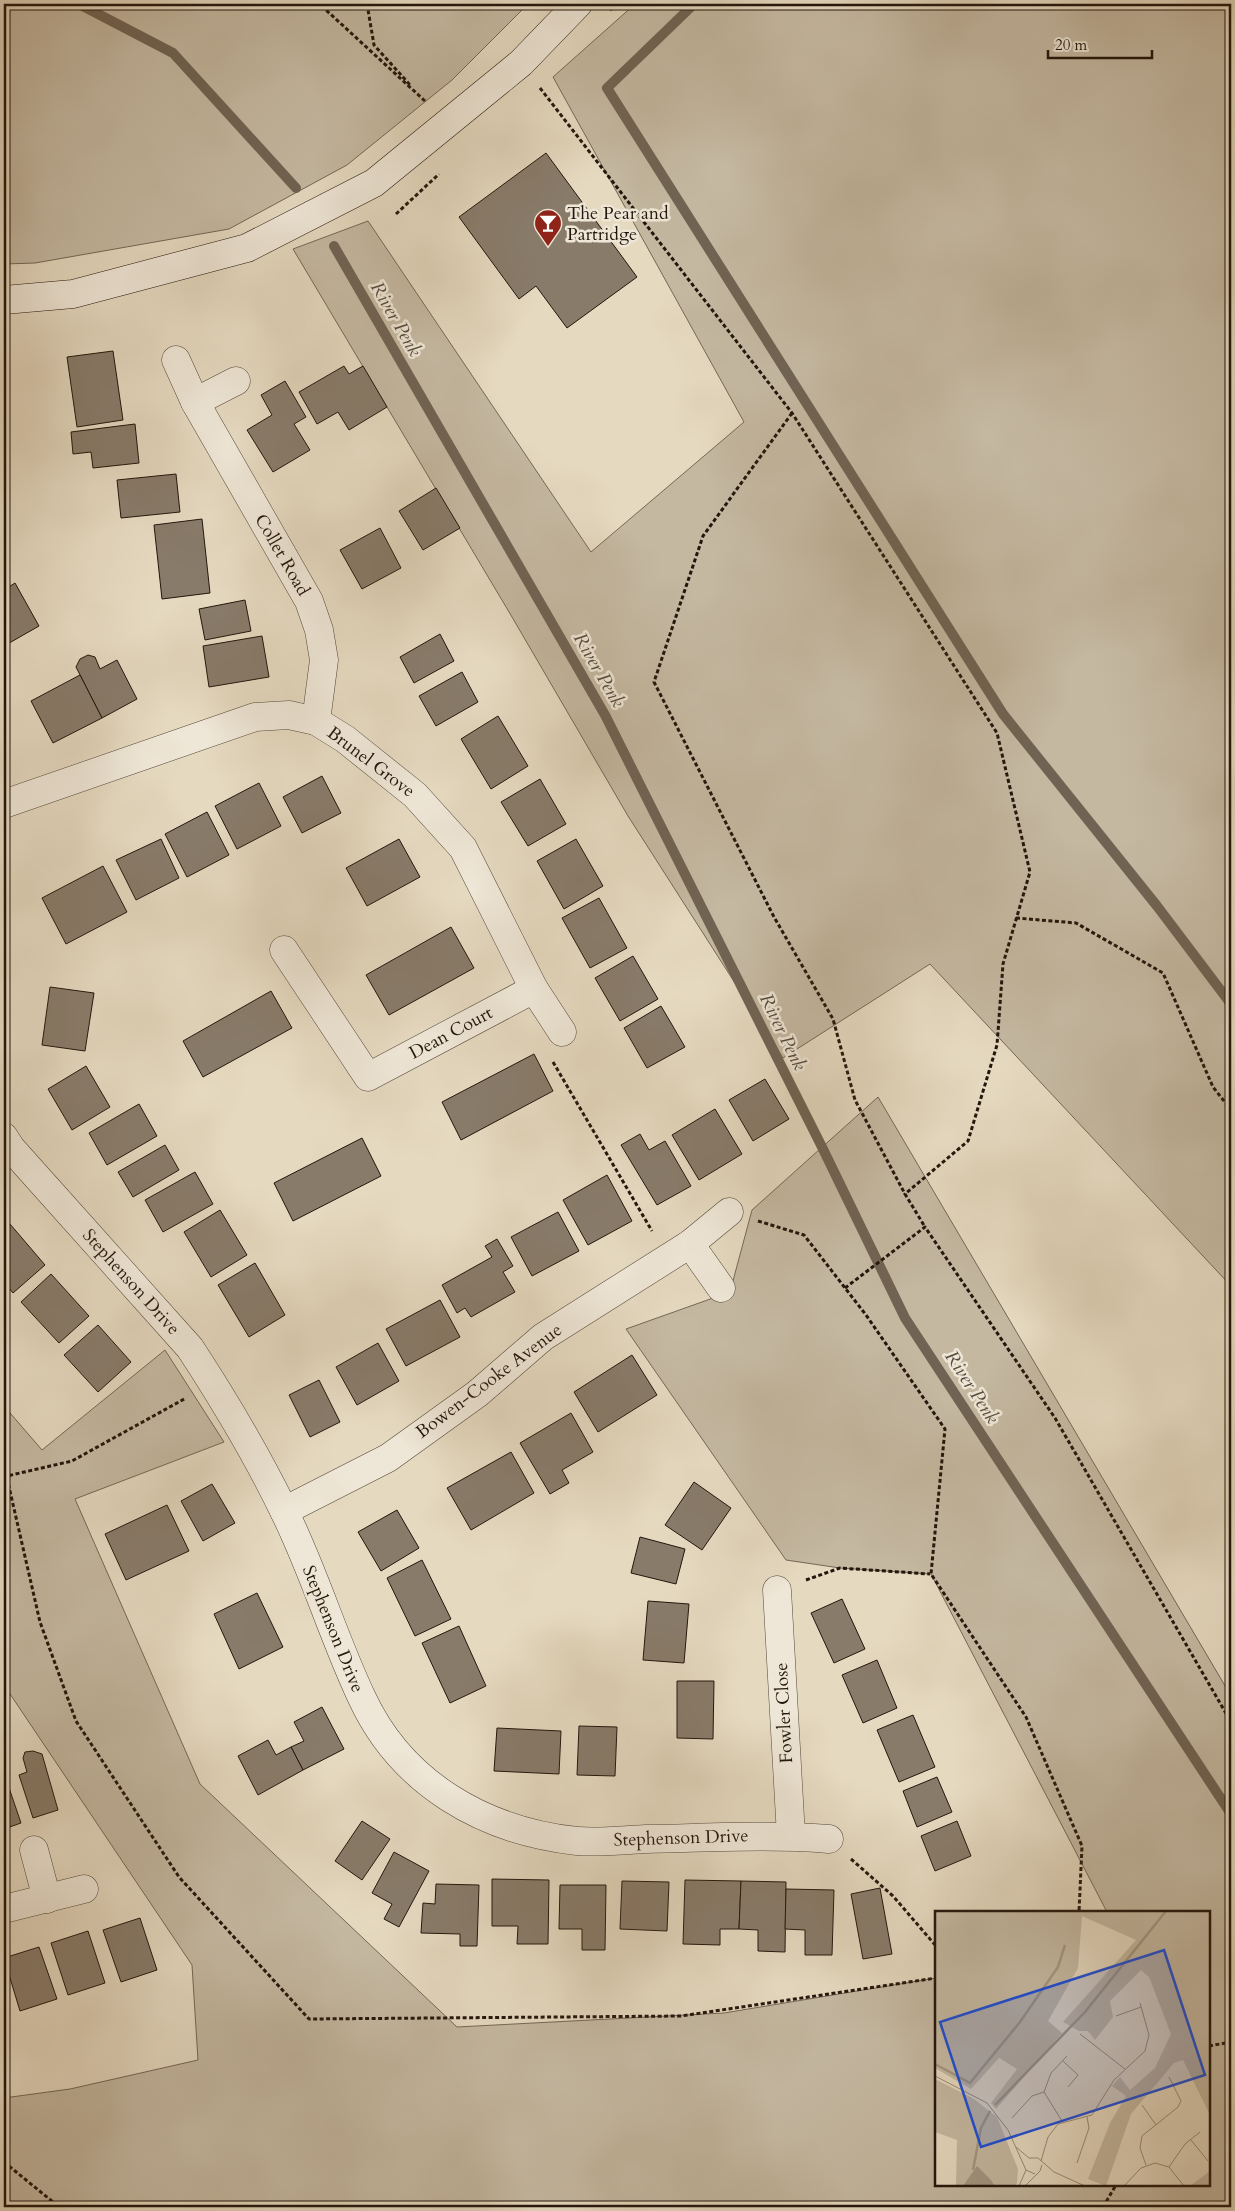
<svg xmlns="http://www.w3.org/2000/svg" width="1235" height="2211" viewBox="0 0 1235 2211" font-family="Cardo,serif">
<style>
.green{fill:#c4b8a1;stroke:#746756}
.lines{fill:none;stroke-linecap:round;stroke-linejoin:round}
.stream{stroke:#706353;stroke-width:10}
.building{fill:#887b6a;stroke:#23160c}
.street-casing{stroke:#544739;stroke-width:29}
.secondary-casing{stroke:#23160c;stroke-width:29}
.path{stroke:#23160c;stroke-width:3;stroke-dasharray:4 2.5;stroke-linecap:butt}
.street{stroke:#eee6d6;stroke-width:28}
.secondary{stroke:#eee6d6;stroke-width:28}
.labels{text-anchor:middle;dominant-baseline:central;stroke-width:5;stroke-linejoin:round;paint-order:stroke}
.poi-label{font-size:18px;fill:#23160c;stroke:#eee6d6;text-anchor:start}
.street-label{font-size:18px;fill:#23160c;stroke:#eee6d6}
.water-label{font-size:19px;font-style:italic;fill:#564a3c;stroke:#eee6d6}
.inset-river{fill:none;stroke:#a39783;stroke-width:2.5}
.inset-road{fill:none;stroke:#978b78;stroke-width:1}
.view{fill:#1d4ed8;fill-opacity:0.15;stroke:#1d4ed8;stroke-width:2.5}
.inset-edge{fill:none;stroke:#23160c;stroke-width:2.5}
</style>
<rect width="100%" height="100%" fill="#e5d9c0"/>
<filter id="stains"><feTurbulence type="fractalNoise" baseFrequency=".004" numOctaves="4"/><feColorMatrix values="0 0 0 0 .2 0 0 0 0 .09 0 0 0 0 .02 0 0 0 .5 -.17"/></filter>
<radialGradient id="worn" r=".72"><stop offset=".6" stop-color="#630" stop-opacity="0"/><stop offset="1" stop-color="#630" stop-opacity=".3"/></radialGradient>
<!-- green -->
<g class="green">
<path d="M4 4H528L452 80 347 165 229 229 35 263 4 264Z"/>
<path d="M635 4H1231V1286L930 964 783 1058 628 816 512 617 293 249 368 221 591 552 744 422 553 77Z"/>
<path d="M878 1097 1231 1696V2207H4V2098L70 2089 198 2060 192 1965 4 1685V1406L42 1450 165 1350 224 1442 75 1499 200 1784 457 2027 724 2013 936 1978V2185H1209V1912H1107L931 1574 840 1568 786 1560 626 1329 730 1292 752 1210Z"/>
</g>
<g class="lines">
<!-- stream -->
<g class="stream">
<path d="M79 4 173 53 296 188"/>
<path d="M694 4 607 88 1003 714 1157 906 1231 1004"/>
<path d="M334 246 605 715 822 1147 905 1318 1231 1814"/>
</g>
</g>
<!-- building -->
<g class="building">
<path d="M546 153 637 277 567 328 536 286 519 299 459 217Z"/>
<path d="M113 351 123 420 77 427 67 357Z"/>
<path d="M344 366 349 374 363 366 387 407 349 430 338 412 317 424 299 392Z"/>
<path d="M285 381 306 417 294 424 310 450 273 472 247 430 272 415 261 395Z"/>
<path d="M135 424 139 463 93 468 91 452 73 454 71 432Z"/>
<path d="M176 474 180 512 121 518 117 480Z"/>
<path d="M436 488 460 528 423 550 399 511Z"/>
<path d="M202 519 210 593 162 599 154 525Z"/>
<path d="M380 528 401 568 362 589 340 550Z"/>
<path d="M15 583 39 626 4 646V590Z"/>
<path d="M245 600 251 631 205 640 199 609Z"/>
<path d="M440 634 454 661 414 683 400 657Z"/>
<path d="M262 636 269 677 209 687 203 646Z"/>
<path d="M88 655 95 657 100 669 117 660 137 699 102 718 76 667 80 659Z"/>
<path d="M462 672 478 702 436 726 419 696Z"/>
<path d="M80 675 102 718 53 743 31 701Z"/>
<path d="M498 716 528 766 491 789 461 739Z"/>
<path d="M322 776 341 813 302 833 283 797Z"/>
<path d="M540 779 566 824 528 846 501 802Z"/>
<path d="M259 783 281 826 237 849 215 806Z"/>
<path d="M207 812 229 855 187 877 165 834Z"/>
<path d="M161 839 179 878 136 900 116 860Z"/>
<path d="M399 839 420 877 367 906 346 868Z"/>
<path d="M576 839 603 886 564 909 537 861Z"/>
<path d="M103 866 127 912 66 944 42 898Z"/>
<path d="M599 898 627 948 590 968 562 918Z"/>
<path d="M451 927 474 968 389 1015 366 975Z"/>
<path d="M633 956 658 999 620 1021 595 978Z"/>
<path d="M50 987 94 993 85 1051 42 1045Z"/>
<path d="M271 991 292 1028 203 1077 183 1041Z"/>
<path d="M661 1006 685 1047 647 1068 624 1028Z"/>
<path d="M534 1054 553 1091 461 1140 442 1102Z"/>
<path d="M86 1066 110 1107 72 1130 48 1089Z"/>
<path d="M765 1079 789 1119 753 1141 729 1100Z"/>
<path d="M139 1104 157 1136 107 1165 89 1133Z"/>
<path d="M715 1109 742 1154 699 1180 672 1135Z"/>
<path d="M640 1134 649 1150 665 1141 691 1186 657 1205 621 1145Z"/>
<path d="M362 1138 381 1176 293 1221 274 1183Z"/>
<path d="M165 1145 179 1170 133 1197 118 1172Z"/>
<path d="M195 1172 213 1204 163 1232 145 1200Z"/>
<path d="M607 1175 632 1221 588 1245 563 1200Z"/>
<path d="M220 1210 247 1255 211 1277 184 1232Z"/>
<path d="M558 1212 579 1251 532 1276 511 1237Z"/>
<path d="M4 1217 45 1265 13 1293 4 1282Z"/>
<path d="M497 1239 513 1266 503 1272 515 1292 471 1317 465 1308 457 1313 442 1285 492 1257 485 1246Z"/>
<path d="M255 1263 285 1315 249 1337 218 1285Z"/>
<path d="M51 1274 89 1316 59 1343 21 1302Z"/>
<path d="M440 1300 460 1337 406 1366 386 1329Z"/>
<path d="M98 1325 131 1362 98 1392 64 1355Z"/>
<path d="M378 1343 399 1381 357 1405 336 1367Z"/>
<path d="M632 1355 657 1395 598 1432 574 1392Z"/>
<path d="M319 1380 340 1422 310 1437 289 1395Z"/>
<path d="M571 1413 593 1452 562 1470 569 1483 550 1494 520 1443Z"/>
<path d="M511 1452 534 1493 471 1530 447 1488Z"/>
<path d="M694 1482 731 1508 702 1550 665 1525Z"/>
<path d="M212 1484 235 1523 203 1541 181 1501Z"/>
<path d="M167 1505 189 1551 126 1580 105 1534Z"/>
<path d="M397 1510 419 1548 381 1571 358 1532Z"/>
<path d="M640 1537 685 1549 676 1584 631 1573Z"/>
<path d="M422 1560 451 1619 415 1636 387 1578Z"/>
<path d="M257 1593 283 1647 239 1669 214 1614Z"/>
<path d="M842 1599 865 1649 834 1663 811 1613Z"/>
<path d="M648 1601 689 1604 684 1663 643 1660Z"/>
<path d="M459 1626 486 1686 450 1703 422 1643Z"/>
<path d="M877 1660 897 1708 863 1723 842 1675Z"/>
<path d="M677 1681H714L713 1739 677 1738Z"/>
<path d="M322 1707 344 1749 303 1770 291 1747 304 1741 294 1722Z"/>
<path d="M913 1715 935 1767 899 1782 877 1730Z"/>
<path d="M579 1726 617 1727 615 1776 577 1775Z"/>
<path d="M497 1728 561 1731 559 1774 494 1771Z"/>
<path d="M268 1740 276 1755 291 1747 303 1770 258 1795 238 1756Z"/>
<path d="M33 1751 42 1754 58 1810 33 1818 19 1775 27 1772 23 1758 25 1752Z"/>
<path d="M5 1776 21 1823 4 1829V1777Z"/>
<path d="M937 1777 952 1812 917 1827 903 1791Z"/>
<path d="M362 1821 390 1839 362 1880 335 1861Z"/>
<path d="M957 1821 971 1856 935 1871 921 1836Z"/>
<path d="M394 1852 429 1871 399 1927 384 1919 392 1904 372 1893Z"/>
<path d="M492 1879 549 1880 548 1944H517L518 1926H492Z"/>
<path d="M685 1880 741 1881 739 1929H720V1945L683 1944Z"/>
<path d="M622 1881 669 1882 667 1931 620 1929Z"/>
<path d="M741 1881 786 1882 785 1952 758 1951V1930L739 1929Z"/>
<path d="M436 1884 479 1885 477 1946H460V1934L421 1933 423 1903 435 1904Z"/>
<path d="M560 1885H606L605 1950H582V1929H559Z"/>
<path d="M880 1888 892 1954 863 1959 851 1894Z"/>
<path d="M786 1889 834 1890 832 1955H805V1930L785 1929Z"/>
<path d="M140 1918 157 1970 121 1982 103 1930Z"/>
<path d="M88 1931 105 1983 68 1995 51 1943Z"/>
<path d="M39 1947 57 1999 20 2011 4 1958Z"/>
</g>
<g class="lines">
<!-- street casing -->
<g class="street-casing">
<g id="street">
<path d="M176 360 195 402 309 601 319 630 324 660 316 721"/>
<path d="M195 402 236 381"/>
<path d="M4 804 255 717 289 715 316 721 345 739 415 795 463 848 534 989 562 1032"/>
<path d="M284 950 368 1077 534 989"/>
<path d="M4 1137 11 1148 190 1348C224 1400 257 1455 284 1511 314 1571 333 1637 362 1698 402 1784 484 1831 577 1841 599 1843 623 1840 646 1839 707 1838 768 1834 829 1839"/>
<path d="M690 1244 721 1288"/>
<path d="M284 1511 388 1458 477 1394 543 1337 690 1244 729 1212"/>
<path d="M777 1590 791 1836"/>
<path d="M34 1850 47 1899"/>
<path d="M4 1909 84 1889"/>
</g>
</g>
<!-- secondary casing -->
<g class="secondary-casing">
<path id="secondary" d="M4 300 73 294 247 248 374 183 521 63 578 4"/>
</g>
<!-- path -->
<g class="path">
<path d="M315 4 326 10 425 101"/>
<path d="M367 4 374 45 411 86"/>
<path d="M610 10 616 4"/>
<path d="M540 88 792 413 997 733 1030 872 1003 964 997 1045 968 1141 905 1194 925 1227"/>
<path d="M396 214 439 174"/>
<path d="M792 413 703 536 654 682 774 917 833 1019 855 1100 905 1194"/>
<path d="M1016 918 1076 923 1163 973 1213 1087 1231 1110"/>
<path d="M553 1062 652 1231"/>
<path d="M758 1221 804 1235 866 1315 945 1429 931 1574 1026 1717 1082 1846 1079 1912"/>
<path d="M845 1288 925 1227 1055 1418 1231 1722"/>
<path d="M4 1465 40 1622 76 1721 179 1877 309 2019 681 2016 936 1978"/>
<path d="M4 1479 7 1476 72 1461 186 1398"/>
<path d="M806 1580 840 1568 930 1574"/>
<path d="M851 1859 893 1896 936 1946"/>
<path d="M1209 2046 1231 2042"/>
<path d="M4 2162 53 2202 54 2207"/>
<path d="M1103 2207 1116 2185"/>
</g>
<!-- street -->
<use href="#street" class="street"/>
<!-- secondary -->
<use href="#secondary" class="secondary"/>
</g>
<!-- icons -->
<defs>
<g id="bar-pin" transform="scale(1.4375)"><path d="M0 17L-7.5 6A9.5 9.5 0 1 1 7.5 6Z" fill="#8f2418" stroke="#eee6d6"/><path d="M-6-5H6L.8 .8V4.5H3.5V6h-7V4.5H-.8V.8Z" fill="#fff"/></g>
</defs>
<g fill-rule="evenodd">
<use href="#bar-pin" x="548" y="223"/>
</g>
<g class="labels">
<!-- poi labels -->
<g class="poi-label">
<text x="567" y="213">The Pear and<tspan x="567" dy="21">Partridge</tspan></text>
</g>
<!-- street labels -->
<g class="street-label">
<text transform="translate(282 555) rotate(60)">Collet Road</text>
<text transform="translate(371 762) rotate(37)">Brunel Grove</text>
<text transform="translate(451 1033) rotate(-28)">Dean Court</text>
<text transform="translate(131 1282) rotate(48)">Stephenson Drive</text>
<text transform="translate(489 1381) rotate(-37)">Bowen-Cooke Avenue</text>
<text transform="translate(333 1629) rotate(68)">Stephenson Drive</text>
<text transform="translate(784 1713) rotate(-93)">Fowler Close</text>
<text transform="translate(681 1838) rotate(-2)">Stephenson Drive</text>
</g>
<!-- water labels -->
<g class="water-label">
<text transform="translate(396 319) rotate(60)">River Penk</text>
<text transform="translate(599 670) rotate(60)">River Penk</text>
<text transform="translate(783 1032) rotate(64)">River Penk</text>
<text transform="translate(972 1387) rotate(57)">River Penk</text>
</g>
</g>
<!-- overview -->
<g transform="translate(935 1911)">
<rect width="275" height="275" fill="#e5d9c0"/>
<path d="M0 0H275V204L248 149 239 152 196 203 171 275 153 268 175 212 191 185 177 175 185 166 195 179 220 157 236 123 214 66 206 59 175 90 178 106 160 129 153 120H144L128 111 201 29 147 5 143 57 113 110 127 122 61 198 56 192 82 158 64 147 36 178 0 157ZM0 168 39 188 62 206 83 258 82 272 79 275H21L22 229 0 221ZM275 260V275H255Z" fill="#c4b8a1"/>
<path d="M42 255 55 268 60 275H28Z" fill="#a39783"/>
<path class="inset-river" d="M0 153 35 172 85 111 123 56 130 34M60 194 150 101 231 0M38 259 46 217 55 200"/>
<path class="inset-road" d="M181 105 206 96M145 123 190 158M128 150 143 164 133 176M0 165 52 192 73 219 91 259 100 263M207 194 221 214M77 207 97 185 109 181M127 210 109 181 116 162 132 145M256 229 273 250M81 236 94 247H103L119 261 150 275M106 250 113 226 123 213 157 204 179 169 210 140 214 124 205 92M142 252 154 217 152 206M211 254 205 237 207 225 243 196 246 190 234 166M234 256 250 233 265 221M84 275 91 259M90 275 105 260 107 254M189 275 206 257 220 252 234 256 249 275"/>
<path class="view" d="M229 39 270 164 46 236 5 111Z"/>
<rect width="275" height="275" class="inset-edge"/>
</g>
<!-- margin -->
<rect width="1235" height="2211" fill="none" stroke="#e5d9c0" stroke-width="20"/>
<rect x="5" y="5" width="1225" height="2201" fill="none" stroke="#23160c" stroke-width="2.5"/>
<rect x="10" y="10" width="1215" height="2191" fill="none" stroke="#23160c"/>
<!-- scale -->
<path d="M1048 50v8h104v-8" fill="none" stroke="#23160c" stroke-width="2.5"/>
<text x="1055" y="50" font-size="15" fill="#23160c" stroke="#eee6d6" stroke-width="4" paint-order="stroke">20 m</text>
<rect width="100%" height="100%" filter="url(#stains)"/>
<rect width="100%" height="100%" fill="url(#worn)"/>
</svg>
